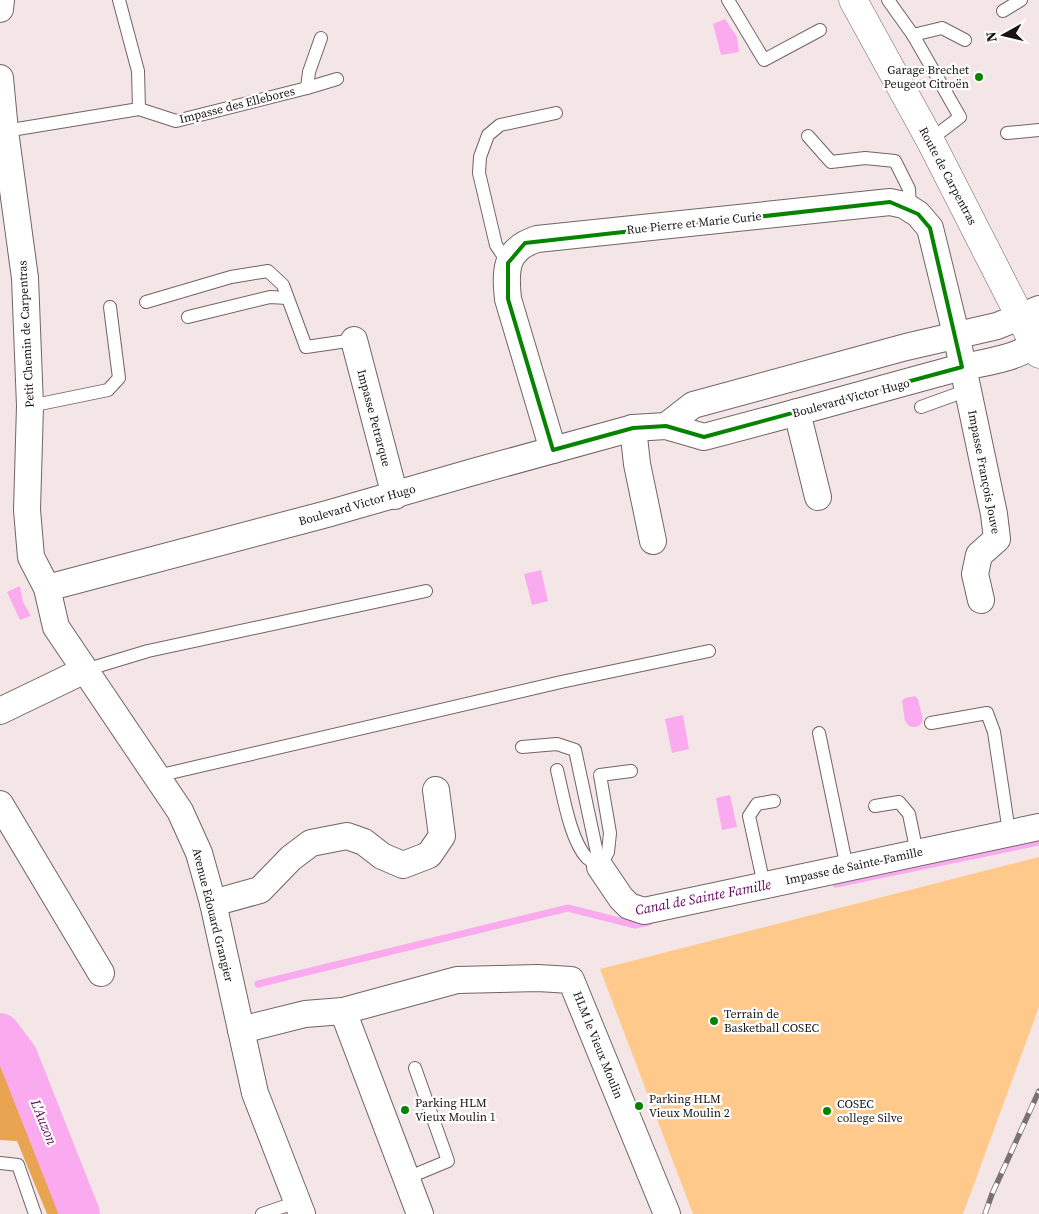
<svg xmlns="http://www.w3.org/2000/svg" width="1039" height="1214" viewBox="0 0 1039 1214" font-family="'Source Serif 4',serif">
<style>
.green{fill:#ffc98c}
.forest{fill:#e9a451}
.water{fill:#faabf0}
.lines{fill:none;stroke-linecap:round;stroke-linejoin:round}
.stream{stroke:#faabf0;stroke-width:7}
.river{stroke:#faabf0;stroke-width:40}
.service-casing{stroke:#706564;stroke-width:14}
.minor-casing{stroke:#706564;stroke-width:28}
.secondary-casing{stroke:#706564;stroke-width:29}
.service{stroke:#fff;stroke-width:12}
.minor{stroke:#fff;stroke-width:26}
.secondary{stroke:#fff;stroke-width:28}
.rail-casing{stroke:#7a7171;stroke-width:5.5}
.rail{stroke:#fff;stroke-width:4;stroke-dasharray:11;stroke-linecap:butt}
.marked{fill:none;stroke:#068400;stroke-width:4;stroke-linejoin:round}
.poi-dot{fill:#068400;stroke:#fff;stroke-width:2}
.labels{text-anchor:middle;dominant-baseline:central;stroke-width:4.5;stroke-linejoin:round;paint-order:stroke}
.poi-label{font-size:12px;fill:#191414;stroke:#fff;text-anchor:start}
.street-label{font-size:12px;fill:#191414;stroke:#fff}
.water-label{font-size:14px;font-style:italic;fill:#650260;stroke:#fff}
</style>
<rect width="100%" height="100%" fill="#f4e6e6"/>
<!-- green -->
<path class="green" d="M1039 857V1007L963 1214H693L600 969Z"/>
<!-- forest -->
<path class="forest" d="M0 1040 15 1060 76 1214H47L17 1141 0 1140Z"/>
<!-- water -->
<g class="water">
<path d="M725 19 737 37 739 52 721 55 713 24Z"/>
<path d="M541 570 548 601 532 605 524 574Z"/>
<path d="M20 586 23 602 31 616 20 620 7 592Z"/>
<path d="M915 696 918 699 923 720C920 727 916 728 909 726L905 721 902 701 905 698Z"/>
<path d="M683 715 689 749 672 753 665 719Z"/>
<path d="M730 795 737 827 722 830 716 798Z"/>
</g>
<g class="lines">
<!-- stream -->
<g class="stream">
<path d="M836 884 1039 842"/>
<path d="M258 984 568 908 635 925 649 922"/>
</g>
<!-- river -->
<path class="river" d="M0 1033 18 1057 80 1214"/>
<!-- service casing -->
<g class="service-casing">
<g id="service">
<path d="M119 0 138 71 139 109"/>
<path d="M728 0 764 60 820 30"/>
<path d="M888 0 913 35 942 28 965 40"/>
<path d="M1003 11 1021 0"/>
<path d="M913 35 960 117 930 140"/>
<path d="M307 88 309 72 321 38"/>
<path d="M5 131 139 109 176 121 307 88 337 79"/>
<path d="M1007 133 1039 130"/>
<path d="M808 136 831 162 865 158 895 161 909 189 910 209"/>
<path d="M508 263 496 245 479 173 480 157 488 135 500 125 556 113"/>
<path d="M146 302 231 277 268 271 283 285 306 347 354 340"/>
<path d="M188 317 270 297 287 298"/>
<path d="M30 406 108 390 119 378 110 307"/>
<path d="M921 407 968 390"/>
<path d="M85 670 148 651 426 591"/>
<path d="M931 723 987 713 994 732 1009 832"/>
<path d="M819 733 847 868"/>
<path d="M522 747 557 744 575 750 600 867"/>
<path d="M557 770C563 794 570 840 587 858 591 861 596 864 600 867"/>
<path d="M157 776 561 682 709 651"/>
<path d="M875 806 899 802 909 814 917 853"/>
<path d="M600 867 608 852 610 833 600 775 631 771"/>
<path d="M764 885 749 816 757 804 774 801"/>
<path d="M0 1163 18 1165 35 1214"/>
<path d="M407 1178 448 1161 415 1068"/>
<path d="M262 1214 297 1202"/>
</g>
</g>
<!-- minor casing -->
<g class="minor-casing">
<g id="minor">
<path d="M0 9 1 0"/>
<path d="M0 78 5 131 25 278 30 406 27 510 31 557 47 588 56 627 180 811 199 853 213 903 255 1093 302 1214"/>
<path d="M354 340 395 496"/>
<path d="M797 412 818 497"/>
<path d="M666 426 693 405 906 347 997 326 1039 309"/>
<path d="M633 428 637 464 653 541"/>
<path d="M553 450 508 299C505 270 505 249 537 239L890 202 904 205 918 214 930 228 956 334 994 514 997 539 979 555 975 574 981 600"/>
<path d="M47 588 327 514 473 472 633 428 666 426 704 437C785 416 866 393 947 371 974 363 1019 361 1039 340"/>
<path d="M0 711 85 670"/>
<path d="M0 804 101 973"/>
<path d="M600 867 621 898 629 906 644 911 1039 827"/>
<path d="M213 903 260 890 291 858 311 843 347 836 364 842 382 856 403 865 429 855 442 836 436 790"/>
<path d="M343 1011 420 1214"/>
<path d="M241 1030 305 1014 343 1011 457 980 538 978 571 980 667 1214"/>
</g>
</g>
<!-- secondary casing -->
<g class="secondary-casing">
<path id="secondary" d="M853 0 930 140 1039 354"/>
</g>
<!-- service -->
<use href="#service" class="service"/>
<!-- minor -->
<use href="#minor" class="minor"/>
<!-- secondary -->
<use href="#secondary" class="secondary"/>
<!-- rail casing -->
<g class="rail-casing">
<path id="rail" d="M985 1214 992 1194 1039 1091"/>
</g>
<!-- rail -->
<use href="#rail" class="rail"/>
</g>
<!-- marked area -->
<path class="marked" d="M890 202 918 214 930 228 962 367 704 437 666 426 633 428 553 450 508 299V263L525 243Z"/>
<!-- markers -->
<g class="poi-dot">
<circle cx="979" cy="77" r="5"/>
<circle cx="714" cy="1021" r="5"/>
<circle cx="639" cy="1106" r="5"/>
<circle cx="405" cy="1110" r="5"/>
<circle cx="827" cy="1111" r="5"/>
</g>
<g class="labels">
<!-- poi labels -->
<g class="poi-label">
<text x="969" y="70" text-anchor="end">Garage Brechet<tspan x="969" dy="14">Peugeot Citroën</tspan></text>
<text x="724" y="1014">Terrain de<tspan x="724" dy="14">Basketball COSEC</tspan></text>
<text x="649" y="1099">Parking HLM<tspan x="649" dy="14">Vieux Moulin 2</tspan></text>
<text x="415" y="1103">Parking HLM<tspan x="415" dy="14">Vieux Moulin 1</tspan></text>
<text x="837" y="1104">COSEC<tspan x="837" dy="14">college Silve</tspan></text>
</g>
<!-- street labels -->
<g class="street-label">
<text transform="translate(237 105) rotate(-14)">Impasse des Ellebores</text>
<text transform="translate(948 176) rotate(62)">Route de Carpentras</text>
<text transform="translate(694 223) rotate(-6)">Rue Pierre et Marie Curie</text>
<text transform="translate(26 334) rotate(-93)">Petit Chemin de Carpentras</text>
<text transform="translate(851 398) rotate(-15)">Boulevard Victor Hugo</text>
<text transform="translate(374 418) rotate(75)">Impasse Petrarque</text>
<text transform="translate(984 472) rotate(79)">Impasse François Jouve</text>
<text transform="translate(357 505) rotate(-16)">Boulevard Victor Hugo</text>
<text transform="translate(854 866) rotate(-12)">Impasse de Sainte-Famille</text>
<text transform="translate(213 915) rotate(76)">Avenue Edouard Grangier</text>
<text transform="translate(598 1045) rotate(68)">HLM le Vieux Moulin</text>
</g>
<!-- water labels -->
<g class="water-label">
<text transform="translate(703 897) rotate(-11)">Canal de Sainte Famille</text>
<text transform="translate(44 1122) rotate(68)">L'Auzon</text>
</g>
</g>
<!-- north arrow -->
<g transform="translate(1004 35) rotate(262)" stroke="#ffffff" stroke-width="4" paint-order="stroke">
<path d="M0-4L9 19L0 12L-9 19Z" fill="#191414"/>
<text y="-8" font-size="14" font-weight="bold" text-anchor="middle" fill="#191414">N</text>
</g>
</svg>
